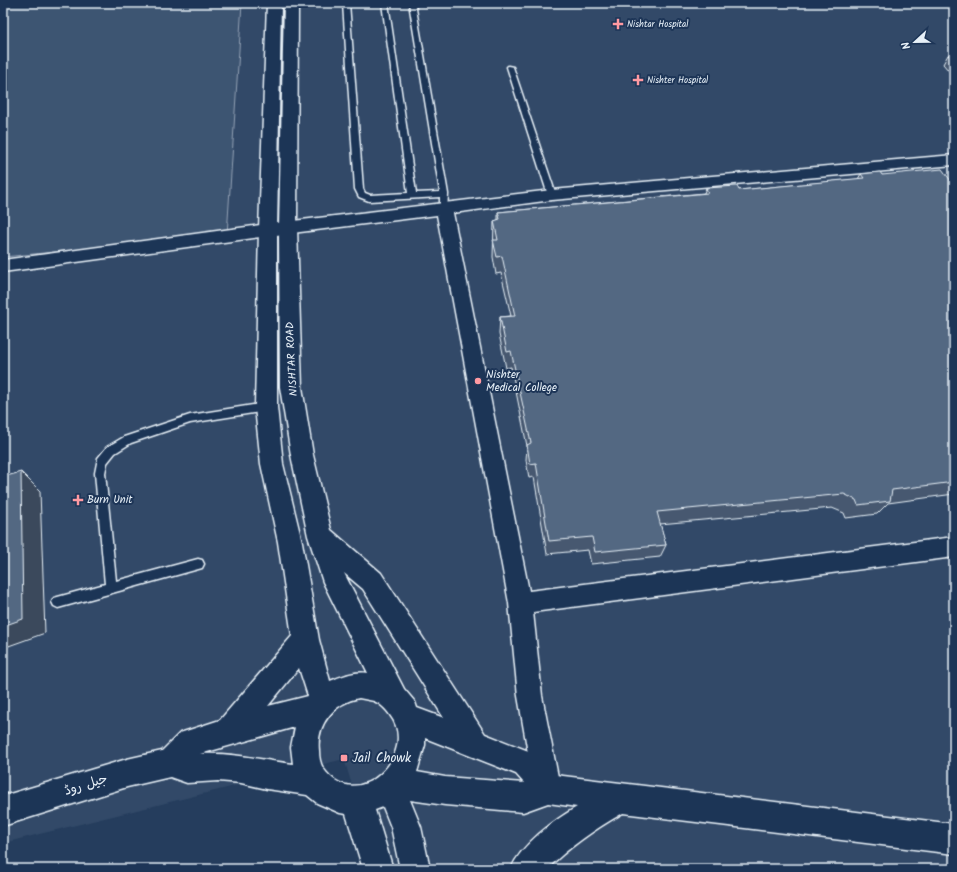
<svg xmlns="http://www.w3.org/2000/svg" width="957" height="872" viewBox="0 0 957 872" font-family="Kalam,'Playpen Sans Arabic',sans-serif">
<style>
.built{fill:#334a68}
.green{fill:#3e5472;stroke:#93a2b5}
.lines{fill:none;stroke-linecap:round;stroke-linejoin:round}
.lane-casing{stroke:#e8f1f8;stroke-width:3}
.street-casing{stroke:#e8f1f8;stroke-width:3}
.secondary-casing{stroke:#e8f1f8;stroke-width:3}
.lane{fill:#1d3557;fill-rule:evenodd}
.street{fill:#1d3557;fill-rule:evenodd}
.secondary{fill:#1d3557;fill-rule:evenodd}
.wall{fill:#475970;stroke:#e8f1f8}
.shaded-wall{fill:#3a485b;stroke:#e8f1f8}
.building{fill:#536782;stroke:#e8f1f8}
.poi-dot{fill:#ff9aa2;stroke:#1d3557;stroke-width:1.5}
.labels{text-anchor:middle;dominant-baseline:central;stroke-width:4;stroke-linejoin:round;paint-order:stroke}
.far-poi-label{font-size:9px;fill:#e8f1f8;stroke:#1d3557;text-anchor:start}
.street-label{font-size:11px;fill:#e8f1f8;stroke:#1d3557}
.poi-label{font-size:11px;fill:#e8f1f8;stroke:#1d3557;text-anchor:start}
.near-poi-label{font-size:13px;fill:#e8f1f8;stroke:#1d3557;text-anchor:start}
.near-street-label{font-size:13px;fill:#e8f1f8;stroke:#1d3557}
</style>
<rect width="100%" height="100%" fill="#253d5d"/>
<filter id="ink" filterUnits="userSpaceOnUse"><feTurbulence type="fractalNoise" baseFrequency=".025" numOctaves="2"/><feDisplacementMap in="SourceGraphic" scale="8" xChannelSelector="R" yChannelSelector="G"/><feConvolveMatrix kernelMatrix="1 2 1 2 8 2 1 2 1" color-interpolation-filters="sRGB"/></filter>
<g filter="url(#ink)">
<!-- built -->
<path class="built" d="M3 3H954V869H378L344 759 3 843Z"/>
<!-- green -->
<path class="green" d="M3 3H242L227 235 3 257Z"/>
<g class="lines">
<!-- lane casing -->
<g class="lane-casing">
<g id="lane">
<path d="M343 3H349L363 189 365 193 370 195 408 193 382 3H388L416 193 440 192 409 3H415L448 194 447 211 444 212 440 209V197L369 201 359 197 355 189Z"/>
<path d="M508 66 513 67 556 195 555 197 552 198 548 195 507 67Z"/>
<path d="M266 403 269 404 271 407 269 410 266 411 190 423 131 443 115 453 107 463 105 473 116 581 198 559 202 560 204 564 202 568 58 608 54 606 52 602 54 598 105 584 95 473 98 458 107 447 124 437 190 415Z"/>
</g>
</g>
<!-- street casing -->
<g class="street-casing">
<path id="street" d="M954 155V165L552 200 453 213 529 591 954 537V557L533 612 542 696 560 787 556 796 547 800 538 796 534 787 518 696 509 603 437 215 268 236 3 272V260L268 224 552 190Z"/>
</g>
<!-- secondary casing -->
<g class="secondary-casing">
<path id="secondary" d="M267 3H281L277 230V407L283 464 302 542 319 640 330 681C343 676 354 671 368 673L323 582 308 536 291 455 280 387 279 228 284 3H298L297 228 302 387 313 455 331 530 381 573 485 734 536 754 555 775 954 824V854L623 813C595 829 570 846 547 869H511C521 845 554 820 577 807L548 803 523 812 445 805 410 800 421 827 430 869H400L391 827 383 807 375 810 393 869H363L346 814 340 813 317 803 307 795 267 789 241 783 218 781 187 783 170 777 127 787 3 826V796L127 759 162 751 180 733 220 720 292 636 278 542 261 464 255 407 259 230ZM344 573 363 589 444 718 417 708 415 702 404 689ZM299 668 308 696 268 706ZM359 698C364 699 369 700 374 701 381 704 386 709 390 715 420 753 357 817 323 768 320 763 319 757 319 751 316 724 334 703 359 698ZM295 727 291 747 293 764C261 760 232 752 200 754ZM425 738 516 774 524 783 445 777 417 772 425 745Z"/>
</g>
<!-- lane -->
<use href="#lane" class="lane"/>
<!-- street -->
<use href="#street" class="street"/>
<!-- secondary -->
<use href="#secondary" class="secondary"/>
</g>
<!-- wall -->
<g class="wall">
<path d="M954 54V77L943 64 948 55Z"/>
<path d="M861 174 882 175 954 185V494L888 503 877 514 846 518 844 513 832 508 660 524 666 545 660 557 591 564 588 550 547 554 534 477 529 478 526 460 527 446 511 367 506 368 499 334 500 317 511 316 501 273 496 274 493 257 494 221 498 220V212L704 193 706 188 739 190 858 179Z"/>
</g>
<!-- shaded-wall -->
<path class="shaded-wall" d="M21 472 40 491 45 633 3 648V626Z"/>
<!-- building -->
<g class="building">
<path d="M954 54V61L948 55Z"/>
<path d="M942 169 954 185V482L892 490 890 501 858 505 856 500 844 494 657 512 666 545 595 552 592 537 549 541 536 463 530 464 527 445 531 443 511 351 507 352 500 317 515 316 502 256 497 257 493 240H498L494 221 500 219 498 212 708 193 706 188 737 186 739 190 864 178 861 174 880 172 882 175Z"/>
<path d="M21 472 23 619 3 626V477Z"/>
</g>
</g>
<!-- markers -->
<g class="poi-dot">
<path d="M616 18h4v4h4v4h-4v4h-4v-4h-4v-4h4z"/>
<path d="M636 74h4v4h4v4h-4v4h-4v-4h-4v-4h4z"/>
<circle cx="478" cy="381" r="4"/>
<path d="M76 494h4v4h4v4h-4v4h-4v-4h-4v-4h4z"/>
<rect x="340" y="754" width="8" height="8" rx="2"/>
</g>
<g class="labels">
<!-- far-poi labels -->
<g class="far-poi-label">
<text x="627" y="24">Nishtar Hospital</text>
<text x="647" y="80">Nishter Hospital</text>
</g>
<!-- street labels -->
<g class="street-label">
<text transform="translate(292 359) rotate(-93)">NISHTAR ROAD</text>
</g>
<!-- poi labels -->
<g class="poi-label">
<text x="486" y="375">Nishter<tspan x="486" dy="13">Medical College</tspan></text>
<text x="87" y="500">Burn Unit</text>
</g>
<!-- near-poi labels -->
<g class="near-poi-label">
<text x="352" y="758">Jail Chowk</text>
</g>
<!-- near-street labels -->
<g class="near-street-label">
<text transform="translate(86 785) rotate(-17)">جیل روڈ</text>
</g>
</g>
<!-- margin -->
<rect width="957" height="872" fill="none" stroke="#1d3557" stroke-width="16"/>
<rect x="8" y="8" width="941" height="856" fill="none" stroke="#e8f1f8" stroke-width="1.5" filter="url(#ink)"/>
<!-- north arrow -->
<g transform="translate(915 42) rotate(248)" stroke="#1d3557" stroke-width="3" paint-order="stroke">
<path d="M0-3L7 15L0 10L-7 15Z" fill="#e8f1f8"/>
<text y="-6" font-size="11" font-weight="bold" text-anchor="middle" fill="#e8f1f8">N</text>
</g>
</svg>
